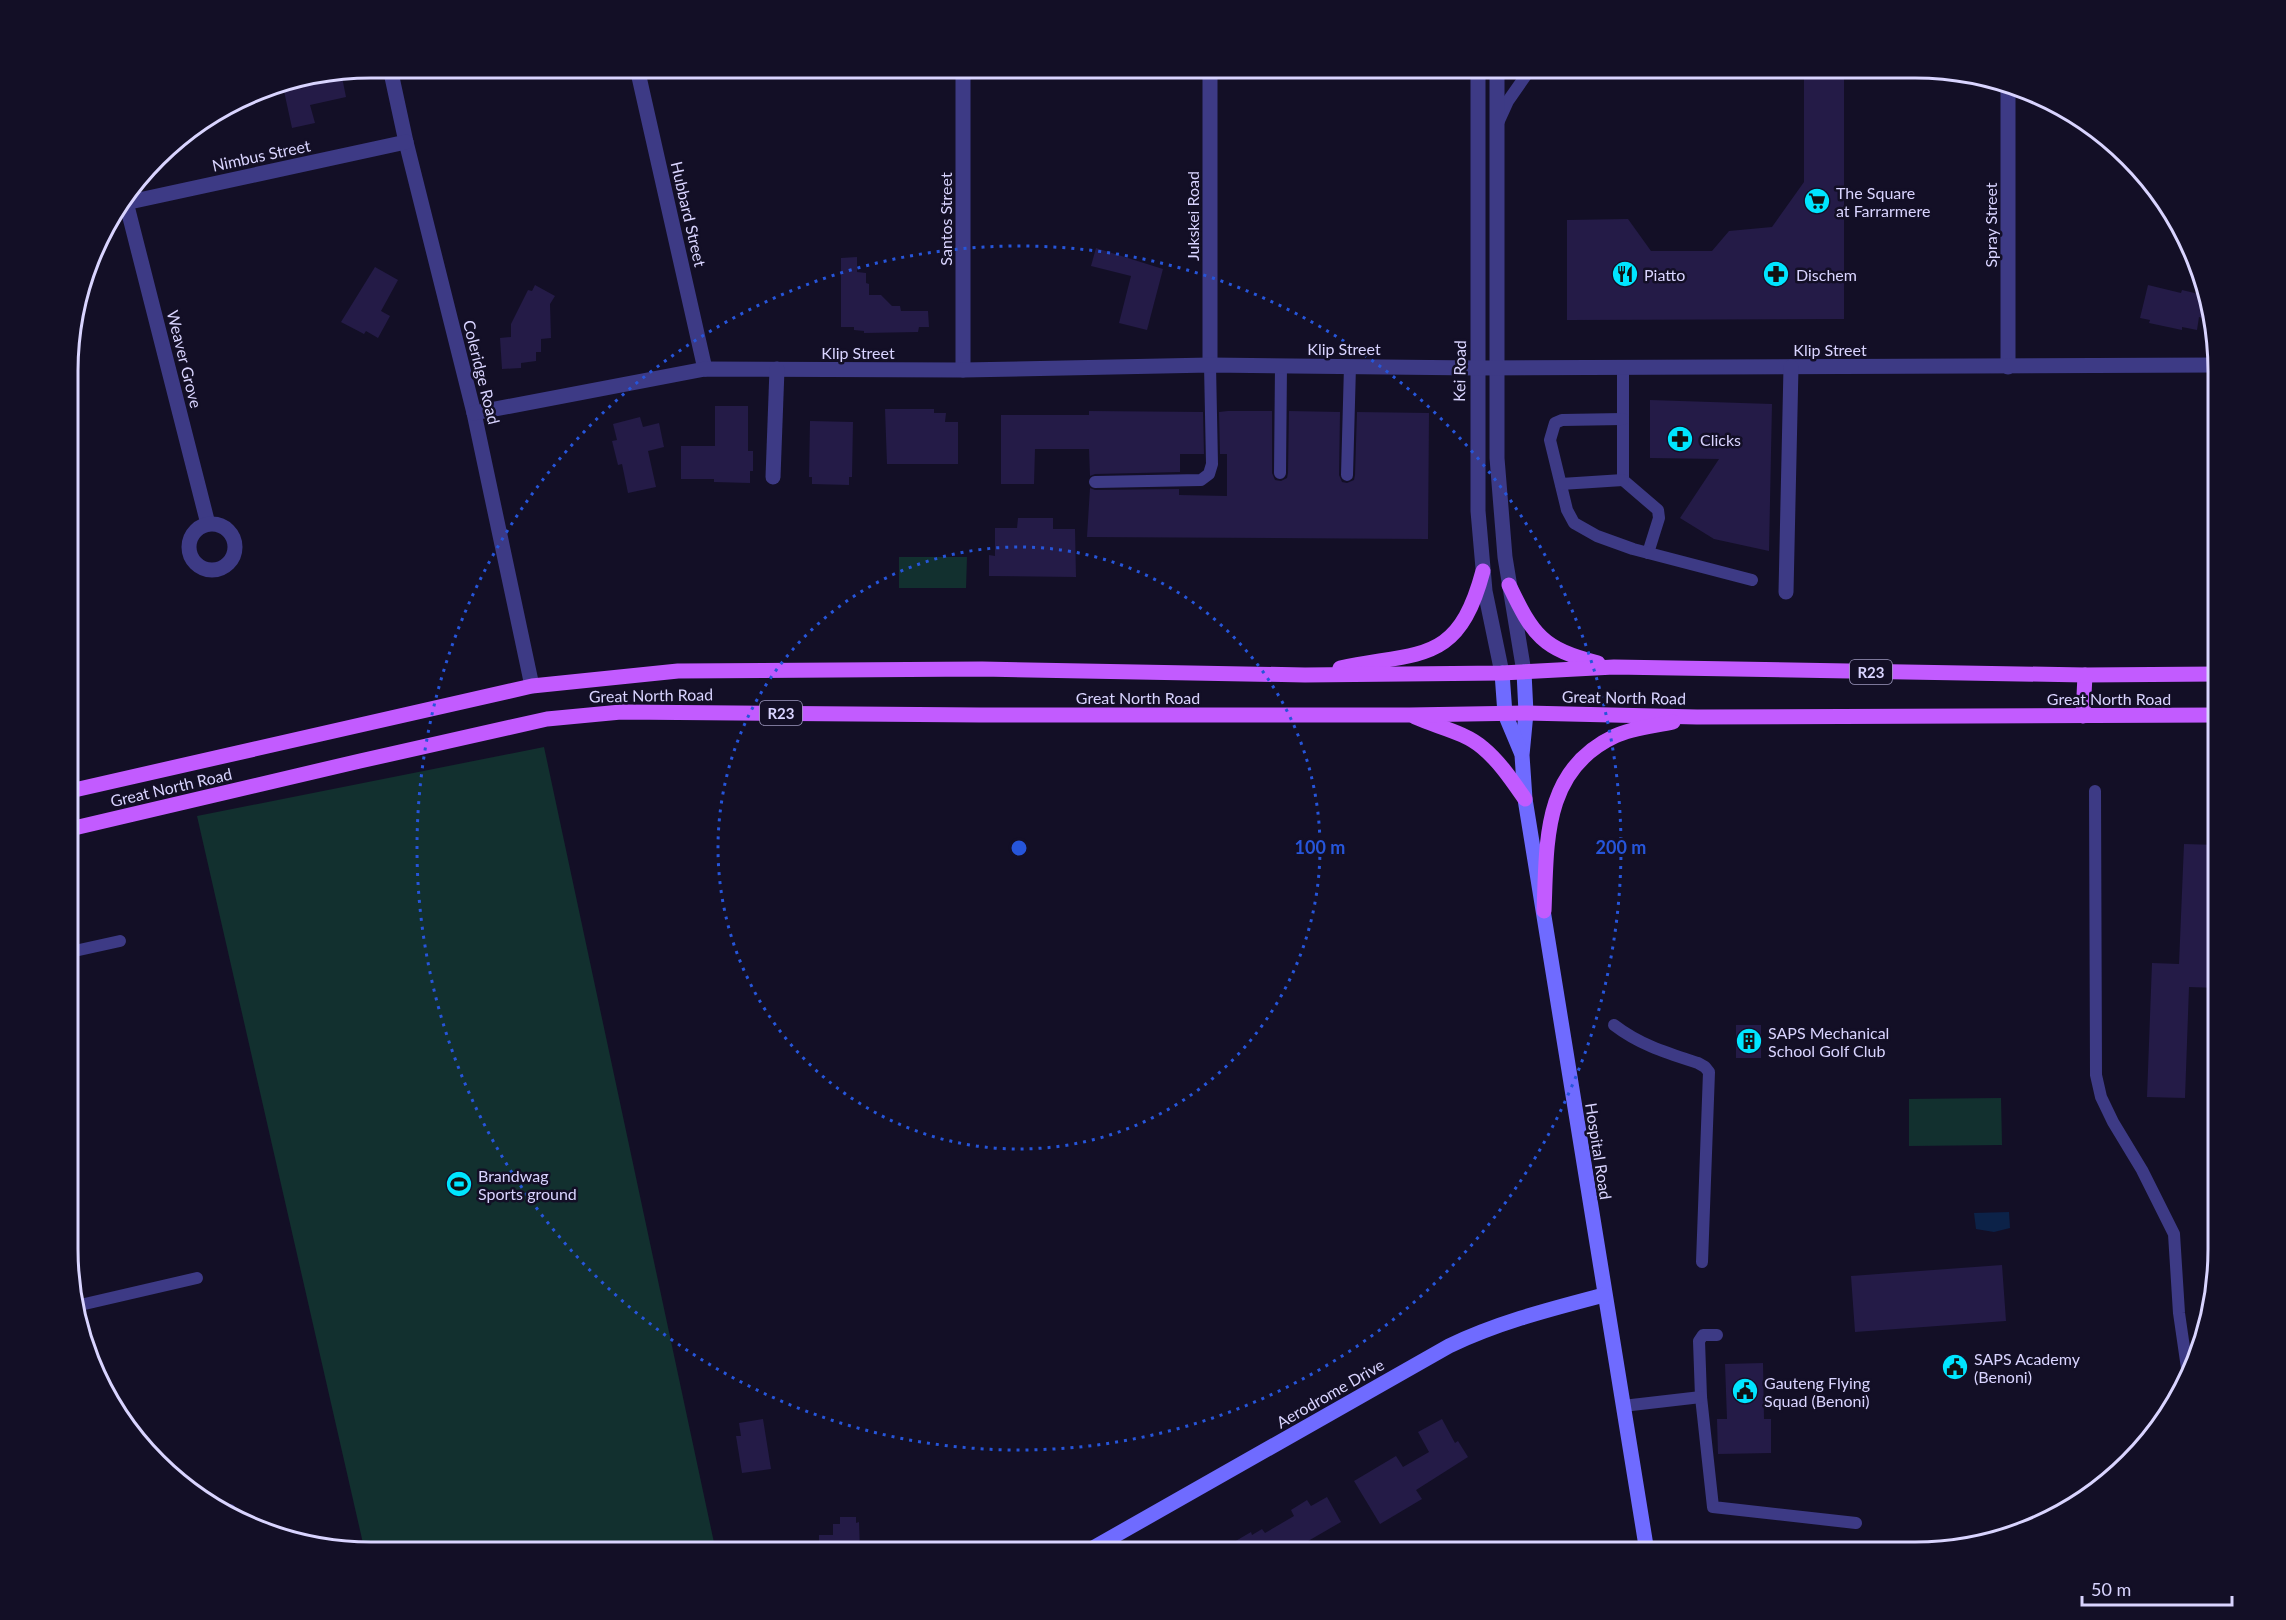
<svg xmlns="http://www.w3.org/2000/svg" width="2286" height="1620" viewBox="0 0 2286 1620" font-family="Lato,sans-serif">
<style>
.green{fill:#12302f}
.water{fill:#0c2248}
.building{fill:#241b47}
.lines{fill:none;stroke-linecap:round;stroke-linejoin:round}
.lane{stroke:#3d3a85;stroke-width:12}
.street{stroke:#3d3a85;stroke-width:15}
.secondary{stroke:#6f6bff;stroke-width:15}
.primary{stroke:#c25bff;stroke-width:15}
.ring{fill:none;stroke:#2655da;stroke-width:3;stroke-dasharray:3 6}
.labels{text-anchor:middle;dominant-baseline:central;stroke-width:5;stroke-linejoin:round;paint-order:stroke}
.shield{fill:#130f26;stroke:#9e99be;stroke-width:1.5}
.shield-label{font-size:15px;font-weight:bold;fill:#d9d4ff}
.street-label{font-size:16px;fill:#d9d4ff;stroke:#130f26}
.poi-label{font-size:16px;fill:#d9d4ff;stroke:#130f26;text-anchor:start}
.rim{fill:none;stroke:#d9d4ff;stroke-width:3}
.centre{fill:#2655da;stroke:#130f26;stroke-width:3}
.ring-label{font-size:18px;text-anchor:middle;font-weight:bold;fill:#2655da;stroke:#130f26;stroke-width:5;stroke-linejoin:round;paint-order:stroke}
</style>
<rect width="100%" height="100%" fill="#130f26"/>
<!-- green -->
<g class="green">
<path d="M899 557H967L966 588H899Z"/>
<path d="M544 747 716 1552H365L197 816Z"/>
<path d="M2001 1098 2002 1145 1909 1146V1099Z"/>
</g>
<!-- water -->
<path class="water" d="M2009 1212 2010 1228 1994 1232 1976 1229 1974 1213Z"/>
<!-- building -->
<g class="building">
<path d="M1804 68H1844V319L1567 320V220L1628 219 1651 251H1712L1729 231 1772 227 1804 182Z"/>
<path d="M339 74 340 78 342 77 346 97 310 105 315 123 292 128 284 91 304 88 302 81Z"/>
<path d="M1096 248 1163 269 1147 330 1119 323 1131 276 1091 266Z"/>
<path d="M857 257V272L866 273V283L869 284V295H881L892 306H900L901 311H928L929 327H919L918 332 864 333V331L854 330V327H841V258Z"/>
<path d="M375 267 398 280 381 311 390 316 378 338 366 331 364 334 341 322Z"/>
<path d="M535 285 555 296 550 304 551 338 541 339V352H536V361L521 363V368L502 369 500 338 511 337V324L528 290 532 291Z"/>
<path d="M2148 285 2181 293 2182 290 2203 295 2209 320 2199 317 2197 330 2182 327V330L2149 323 2150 320 2140 318Z"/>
<path d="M1650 400 1772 404 1769 551 1714 539 1680 518 1719 459 1650 458Z"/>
<path d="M715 406H748V451H753V471H750V483L714 482V479H681V446H715Z"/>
<path d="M885 409H934V413H946L945 422H958V464H887Z"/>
<path d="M1089 411 1203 412 1204 454H1180V472L1095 474 1090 476 1089 449H1035L1034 484H1001V415H1089Z"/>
<path d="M1228 411H1272V473L1275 480 1281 481 1287 478 1288 473 1289 411 1340 412 1339 475 1342 482 1347 483 1354 480 1355 475 1357 412 1429 413 1428 539 1087 537 1090 488 1095 490 1179 489V495L1227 496V454H1220L1219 412Z"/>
<path d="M640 417 643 427 659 423 664 447 648 451 656 487 628 493 622 464 618 465 612 441 617 440 613 424Z"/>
<path d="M810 421 853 422 852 477H849V485L812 484V477H809Z"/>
<path d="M1018 518H1053V529H1075L1076 577 989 576V555L995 556V528H1017Z"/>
<path d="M2184 844 2218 845V988L2189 987 2185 1098 2147 1097 2152 963 2179 964Z"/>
<rect x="1736" y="1025" width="25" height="33"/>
<path d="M2002 1265 2006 1321 1855 1332 1851 1276Z"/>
<path d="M1763 1363 1764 1419H1771V1453L1718 1454 1717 1419H1727L1725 1364Z"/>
<path d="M763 1419 771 1469 742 1473 736 1436H741L739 1423Z"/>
<path d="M1442 1419 1455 1443 1458 1441 1468 1457 1416 1490 1422 1499 1380 1524 1354 1481 1396 1456 1403 1467 1429 1452 1418 1432Z"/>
<path d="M1327 1497 1341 1522 1289 1552H1217L1251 1532 1252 1535 1262 1529 1265 1533 1294 1516 1291 1510 1307 1500 1311 1506Z"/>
<path d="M840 1517H856V1523L859 1522 860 1552H819V1535H833V1524H840Z"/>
</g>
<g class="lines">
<!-- lane -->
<g class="lane">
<path d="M1498 123 1508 101 1531 68"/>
<path d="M1623 367V480L1658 510 1659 518 1648 553"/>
<path d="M1623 419 1562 420 1555 423 1550 440 1567 510 1574 523 1597 536 1633 549 1752 580"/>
<path d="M1280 473 1281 365"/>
<path d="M1347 475 1350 366"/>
<path d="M1095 482 1201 480 1209 474 1212 464 1210 365"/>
<path d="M1561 484 1623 480"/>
<path d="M2095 791 2096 1075 2101 1097 2113 1122 2142 1170 2174 1234 2179 1313 2188 1375"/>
<path d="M70 952 120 941"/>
<path d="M1614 1025C1640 1045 1667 1053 1698 1063L1705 1067 1709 1072 1702 1262"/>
<path d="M76 1306 197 1278"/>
<path d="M1717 1335H1703L1699 1341 1701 1397 1713 1507 1856 1523"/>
<path d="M1623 1406 1701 1397"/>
<path d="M225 1511 230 1510"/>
</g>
<!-- street -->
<g class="street">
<path d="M390 68 406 142 474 413 532 686"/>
<path d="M637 68 705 369"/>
<path d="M963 68V370"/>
<path d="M1210 68V365"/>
<path d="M1478 68V511L1485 591 1502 673"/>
<path d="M1497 68V458L1505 557 1524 672"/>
<path d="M2008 83V367"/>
<path d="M126 202 208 524"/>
<path d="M125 203 406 142"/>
<path d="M474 413 705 369 963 370 1210 365 1477 368 2218 365"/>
<path d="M773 477 777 369"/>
<circle cx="212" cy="547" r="23"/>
<path d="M1786 592 1791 367"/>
</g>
<!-- secondary -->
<g class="secondary">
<path d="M1524 672 1526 713 1522 755 1525 799 1647 1552"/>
<path d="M1502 673 1505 714 1521 752"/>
<path d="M1086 1552 1449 1346C1499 1322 1551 1309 1604 1295"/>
</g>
<!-- primary -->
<g class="primary">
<path d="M1509 585C1533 635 1542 649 1598 663"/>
<path d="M1340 668C1421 651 1458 665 1483 571"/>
<path d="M2083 716 2085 675"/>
<path d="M1415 717C1437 727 1465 732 1483 748 1500 762 1513 782 1525 799"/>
<path d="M70 791 532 686 678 671 982 669 1305 675 1502 673 1614 667 2085 675 2218 674"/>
<path d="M70 829 360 761 547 719 621 712 980 715H1410L1526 713 1697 717 2218 715"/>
<path d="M1544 911C1547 843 1542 770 1615 736 1632 728 1655 726 1673 722"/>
</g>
</g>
<!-- distance rings -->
<g class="ring">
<circle cx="1019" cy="848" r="301"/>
<circle cx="1019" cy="848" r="602"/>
</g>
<!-- icons -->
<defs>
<g id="supermarket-disc" transform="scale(1.35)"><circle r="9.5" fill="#00e5ff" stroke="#130f26"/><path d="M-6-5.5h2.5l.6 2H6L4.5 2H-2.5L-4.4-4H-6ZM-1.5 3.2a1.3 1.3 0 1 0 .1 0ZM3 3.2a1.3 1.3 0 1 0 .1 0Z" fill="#111"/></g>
<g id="restaurant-disc" transform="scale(1.35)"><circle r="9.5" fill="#00e5ff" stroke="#130f26"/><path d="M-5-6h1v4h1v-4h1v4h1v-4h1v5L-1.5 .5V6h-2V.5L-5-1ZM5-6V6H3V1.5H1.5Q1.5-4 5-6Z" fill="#111"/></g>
<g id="pharmacy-disc" transform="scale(1.35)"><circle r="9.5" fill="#00e5ff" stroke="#130f26"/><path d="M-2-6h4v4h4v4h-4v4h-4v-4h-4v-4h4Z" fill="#111"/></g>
<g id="building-disc" transform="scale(1.35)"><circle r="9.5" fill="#00e5ff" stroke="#130f26"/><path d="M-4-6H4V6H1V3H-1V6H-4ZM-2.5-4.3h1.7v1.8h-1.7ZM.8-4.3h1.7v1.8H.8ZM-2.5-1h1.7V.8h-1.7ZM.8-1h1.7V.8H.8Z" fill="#111"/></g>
<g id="stadium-disc" transform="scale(1.35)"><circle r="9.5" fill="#00e5ff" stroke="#130f26"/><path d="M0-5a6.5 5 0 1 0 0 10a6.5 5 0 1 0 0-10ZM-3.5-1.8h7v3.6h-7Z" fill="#111"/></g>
<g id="civic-disc" transform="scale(1.35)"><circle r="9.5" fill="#00e5ff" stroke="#130f26"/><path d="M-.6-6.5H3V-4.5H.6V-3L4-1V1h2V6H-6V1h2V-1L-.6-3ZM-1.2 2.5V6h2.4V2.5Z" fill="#111"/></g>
</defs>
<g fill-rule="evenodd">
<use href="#supermarket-disc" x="1817" y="201"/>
<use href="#restaurant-disc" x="1625" y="274"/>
<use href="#pharmacy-disc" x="1776" y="274"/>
<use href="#pharmacy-disc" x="1680" y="439"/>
<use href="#building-disc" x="1749" y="1041"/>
<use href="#stadium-disc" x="459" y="1184"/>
<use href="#civic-disc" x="1955" y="1367"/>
<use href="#civic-disc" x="1745" y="1391"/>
</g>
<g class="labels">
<!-- shield labels -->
<g class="shield">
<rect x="1850" y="660" width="42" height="24" rx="4.5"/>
<rect x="760" y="701" width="42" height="24" rx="4.5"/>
</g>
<g class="shield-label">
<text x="1871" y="672">R23</text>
<text x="781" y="713">R23</text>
</g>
<!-- street labels -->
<g class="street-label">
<text transform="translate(261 155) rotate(-12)">Nimbus Street</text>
<text transform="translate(689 214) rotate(77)">Hubbard Street</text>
<text transform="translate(1192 216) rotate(-90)">Jukskei Road</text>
<text transform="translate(945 219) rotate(-90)">Santos Street</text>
<text transform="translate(1990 225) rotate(-90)">Spray Street</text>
<text x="1344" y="348">Klip Street</text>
<text x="1830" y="349">Klip Street</text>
<text x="858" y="352">Klip Street</text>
<text transform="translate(185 359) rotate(76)">Weaver Grove</text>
<text transform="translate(1459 371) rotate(-89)">Kei Road</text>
<text transform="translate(482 372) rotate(76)">Coleridge Road</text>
<text transform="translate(651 695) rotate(-1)">Great North Road</text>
<text x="1138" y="697">Great North Road</text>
<text transform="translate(1624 697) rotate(1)">Great North Road</text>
<text x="2109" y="698">Great North Road</text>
<text transform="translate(171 787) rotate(-13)">Great North Road</text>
<text transform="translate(1599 1151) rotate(81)">Hospital Road</text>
<text transform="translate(1330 1393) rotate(-30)">Aerodrome Drive</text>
</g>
<!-- poi labels -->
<g class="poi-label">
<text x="1836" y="192">The Square<tspan x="1836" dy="18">at Farrarmere</tspan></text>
<text x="1644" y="274">Piatto</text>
<text x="1796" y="274">Dischem</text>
<text x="1700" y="439">Clicks</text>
<text x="1768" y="1032">SAPS Mechanical<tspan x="1768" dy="18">School Golf Club</tspan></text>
<text x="478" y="1175">Brandwag<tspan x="478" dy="18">Sports ground</tspan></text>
<text x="1974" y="1358">SAPS Academy<tspan x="1974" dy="18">(Benoni)</tspan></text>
<text x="1764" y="1382">Gauteng Flying<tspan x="1764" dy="18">Squad (Benoni)</tspan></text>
</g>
</g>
<!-- crop -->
<path d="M0 0H2286V1620H0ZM371 78H1915A293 293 0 0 1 2208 371V1249A293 293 0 0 1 1915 1542H371A293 293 0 0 1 78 1249V371A293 293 0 0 1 371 78Z" fill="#130f26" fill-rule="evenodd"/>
<path class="rim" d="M371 78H1915A293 293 0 0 1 2208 371V1249A293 293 0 0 1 1915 1542H371A293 293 0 0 1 78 1249V371A293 293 0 0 1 371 78Z"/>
<circle cx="1019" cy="848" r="9" class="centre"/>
<g class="ring-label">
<text x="1320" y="854">100 m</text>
<text x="1621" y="854">200 m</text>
</g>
<!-- scale -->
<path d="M2082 1596v9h150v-9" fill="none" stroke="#d9d4ff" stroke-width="3"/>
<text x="2091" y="1596" font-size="18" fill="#d9d4ff" stroke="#130f26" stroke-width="4.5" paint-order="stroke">50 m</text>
</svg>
